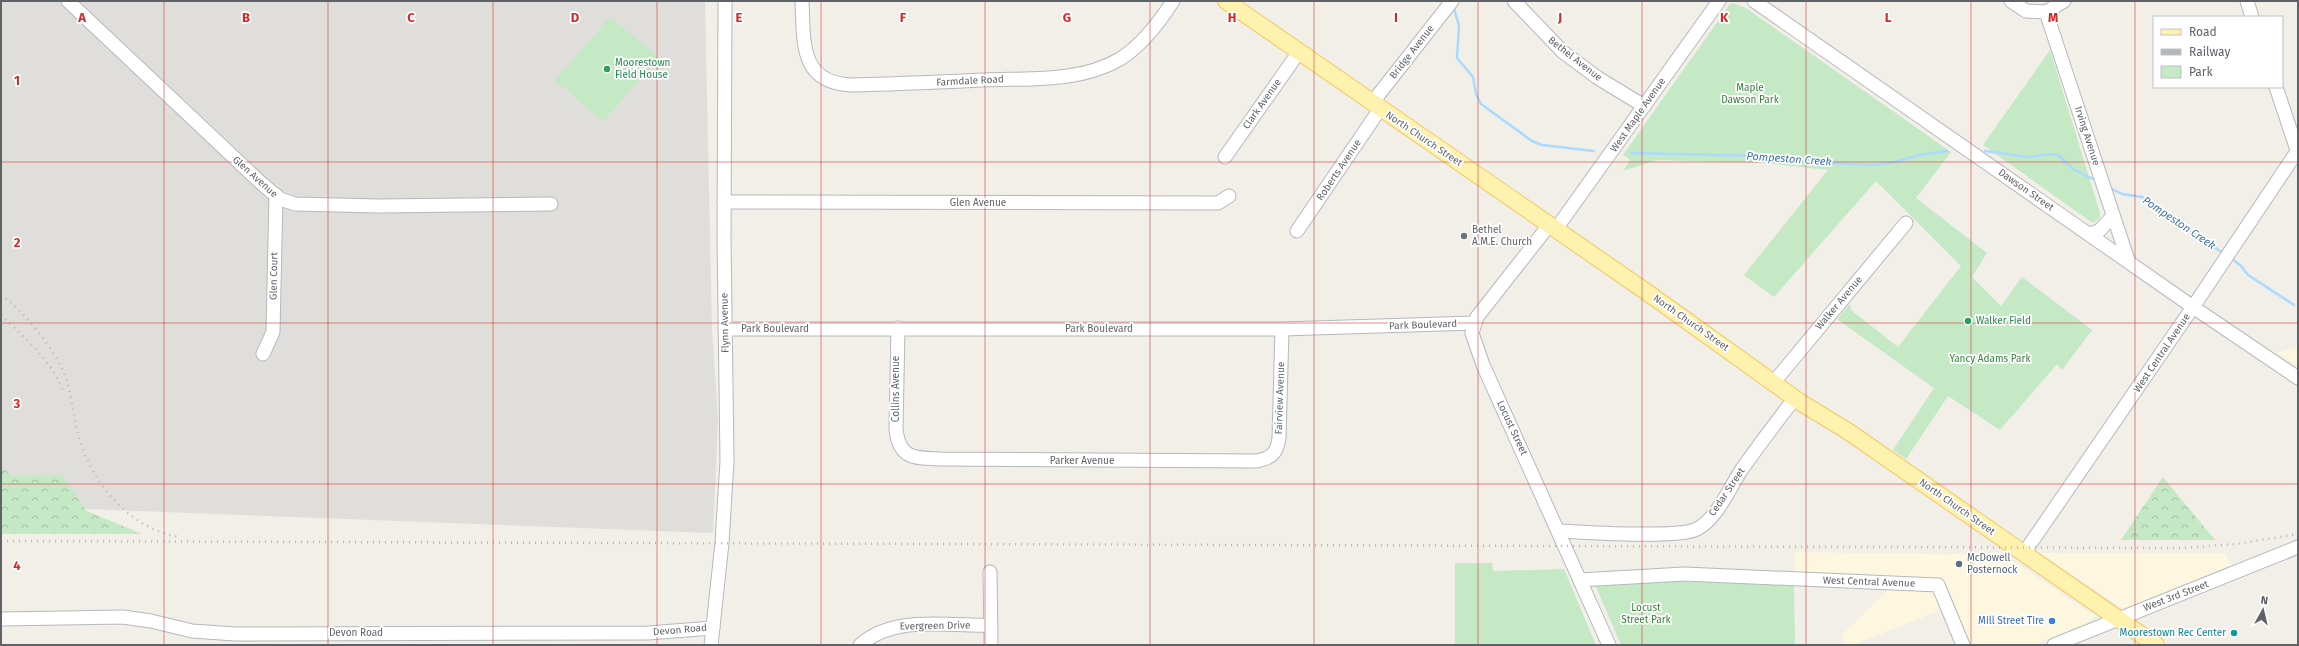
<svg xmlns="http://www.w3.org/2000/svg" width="2299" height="646" viewBox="0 0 2299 646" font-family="'Fira Sans',sans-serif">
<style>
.commercial{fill:#fef7e0}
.industrial{fill:#e0deda}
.forest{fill:url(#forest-crowns)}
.green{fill:#c5e8c5}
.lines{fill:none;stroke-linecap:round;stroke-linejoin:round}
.stream{stroke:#aadaff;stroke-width:2.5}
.minor-casing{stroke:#b5b8bc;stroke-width:15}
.major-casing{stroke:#f2c960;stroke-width:18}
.minor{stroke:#fff;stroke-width:13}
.major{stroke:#fff2af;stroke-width:16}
.rail{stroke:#b6b7b8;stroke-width:2.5;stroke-dasharray:1 5;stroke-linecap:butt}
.grid{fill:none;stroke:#d62828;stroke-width:1;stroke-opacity:0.55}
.leisure-dot{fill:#2e9e5b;stroke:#fff;stroke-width:1.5}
.worship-dot{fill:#6b7280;stroke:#fff;stroke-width:1.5}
.service-dot{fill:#5c6f8a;stroke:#fff;stroke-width:1.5}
.shop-dot{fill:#3f7fe0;stroke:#fff;stroke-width:1.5}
.culture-dot{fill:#0f9aa8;stroke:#fff;stroke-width:1.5}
.labels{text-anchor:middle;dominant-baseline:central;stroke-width:3.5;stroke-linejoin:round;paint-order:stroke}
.street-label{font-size:10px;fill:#5f6368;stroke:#fff}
.leisure-label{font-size:10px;fill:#27864d;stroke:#fff;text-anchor:start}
.park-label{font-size:10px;fill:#348238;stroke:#fff}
.worship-label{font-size:10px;fill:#5b616d;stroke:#fff;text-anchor:start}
.service-label{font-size:10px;fill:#4e5e75;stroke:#fff;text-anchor:start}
.shop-label{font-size:10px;fill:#366cbe;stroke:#fff;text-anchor:end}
.culture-label{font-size:10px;fill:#0d838f;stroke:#fff;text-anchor:end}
.water-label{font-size:11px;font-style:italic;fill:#4174aa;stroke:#fff}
.grid-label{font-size:13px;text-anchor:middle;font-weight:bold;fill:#d62828;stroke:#fff;stroke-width:3.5;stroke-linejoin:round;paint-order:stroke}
</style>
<defs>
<pattern id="forest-crowns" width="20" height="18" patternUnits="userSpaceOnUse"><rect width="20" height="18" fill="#c5e8c5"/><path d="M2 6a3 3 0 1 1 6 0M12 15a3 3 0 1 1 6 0" fill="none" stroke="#a3c0a4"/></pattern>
</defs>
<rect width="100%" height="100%" fill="#f1efe8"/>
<!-- commercial -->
<g class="commercial">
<path d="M2298 347V367L2278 353Z"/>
<path d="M1795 552 2004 555 2095 616 2090 622 2034 645H1970L1953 605 1853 645H1844L1843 634 1889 589 1794 585Z"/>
<path d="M2040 553H2225L2231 565 2123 609Z"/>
</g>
<!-- industrial -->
<path class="industrial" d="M1 1H705L712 329 718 419 713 533 8 506 1 504Z"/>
<!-- forest -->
<g class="forest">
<path d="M1 467 12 476 62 475 87 511 142 534H1Z"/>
<path d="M2163 477 2215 540H2121Z"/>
</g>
<!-- green -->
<g class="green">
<path d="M1733 3 1746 8 1951 152 1916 198 1987 253 1972 277 2001 306 2022 277 2092 330 2062 370 2057 364 2000 430 1948 396 1906 459 1893 450 1934 388 1837 319 1850 304 1851 310 1898 347 1961 266 1876 181 1774 297 1744 275 1828 170 1763 163 1657 160 1623 171 1630 160 1623 155 1730 4Z"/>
<path d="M610 17 659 57 603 122 555 80Z"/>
<path d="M2050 50 2100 213V217L2095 222H2091L1983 145Z"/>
<path d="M1455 563H1492L1493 571 1564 569 1596 645H1455Z"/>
<path d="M1654 581 1794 585 1795 645H1621L1594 582Z"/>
</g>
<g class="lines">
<!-- stream -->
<g class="stream">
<path d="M1453 5 1459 26 1457 58 1473 77 1476 94 1481 104 1532 141 1542 145 1594 151"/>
<path d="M1985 151 2028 157 2050 154 2058 155 2073 169 2097 181"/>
<path d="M1631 153 1762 156 1828 163 1873 165 1895 162 1919 155 1947 151"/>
<path d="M2108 187 2122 194 2142 197 2156 209 2223 253"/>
<path d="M2231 258 2241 266 2248 275 2294 305"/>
</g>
<!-- minor casing -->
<g class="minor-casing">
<g id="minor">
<path d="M68 1 261 183 280 199 295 204 379 206 551 204"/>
<path d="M802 1C804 42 799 83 852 85 896 84 939 82 983 80 1028 78 1079 83 1120 59 1142 45 1159 23 1173 1"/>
<path d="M1514 1 1563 52 1598 78 1644 106"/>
<path d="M1754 1 2193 307 2298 378"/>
<path d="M2011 1 2026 11 2046 12"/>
<path d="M2247 1 2252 17"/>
<path d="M2046 12 2128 260"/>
<path d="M2046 12 2064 1"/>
<path d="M2276 87 2298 153"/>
<path d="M1372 103 1452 1"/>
<path d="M1225 157 1299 52"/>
<path d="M724 202 1218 203 1229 196"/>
<path d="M1550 224 1477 317 1472 333 1483 365 1609 645"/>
<path d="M1556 229 1719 1"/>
<path d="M1297 231 1380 109"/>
<path d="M2089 234 2099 231 2113 216"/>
<path d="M898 328 896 429C899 460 916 458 941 459L1257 461C1272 458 1277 453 1279 438L1282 329"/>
<path d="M725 329H1282L1474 323"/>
<path d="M263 354 273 332 276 195"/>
<path d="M1774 382 1906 223"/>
<path d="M1558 531C1586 532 1677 539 1697 529 1717 519 1730 487 1742 469 1759 445 1777 421 1795 398"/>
<path d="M2024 553 2193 307 2298 150"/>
<path d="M990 572 991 645"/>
<path d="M1580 580 1684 574 1938 585 1963 645"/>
<path d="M1 619 123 617 151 621 192 631 235 634 648 633 713 628"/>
<path d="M711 645 722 543 727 461 724 238 725 1"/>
<path d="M860 645C895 614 947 627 991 625"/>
<path d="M2054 645 2298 547"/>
</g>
</g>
<!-- major casing -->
<g class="major-casing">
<path id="major" d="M1226 1 1648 293 1800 402 1849 432 2156 645"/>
</g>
<!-- minor -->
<use href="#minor" class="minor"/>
<!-- major -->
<use href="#major" class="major"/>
<!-- rail -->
<g class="rail">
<path d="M1 295C22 308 58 354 66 378 73 401 74 425 82 447 97 489 134 531 181 537"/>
<path d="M1 315C25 338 52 361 64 393"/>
<path d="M1 541 2183 548 2236 544 2298 534"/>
</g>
</g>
<!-- grid -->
<path class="grid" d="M164 1V645M328 1V645M493 1V645M657 1V645M821 1V645M985 1V645M1150 1V645M1314 1V645M1478 1V645M1642 1V645M1806 1V645M1971 1V645M2135 1V645M1 162H2298M1 323H2298M1 484H2298"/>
<!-- markers -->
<g class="leisure-dot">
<circle cx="607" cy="69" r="4"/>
<circle cx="1968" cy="321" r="4"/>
</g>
<circle class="worship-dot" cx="1464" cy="236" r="4"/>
<circle class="service-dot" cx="1959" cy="564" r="4"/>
<circle class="shop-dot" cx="2052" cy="621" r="4"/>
<circle class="culture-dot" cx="2234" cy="633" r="4"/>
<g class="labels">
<!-- street labels -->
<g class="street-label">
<text transform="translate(1412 52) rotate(-52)">Bridge Avenue</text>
<text transform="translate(1575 59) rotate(38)">Bethel Avenue</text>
<text transform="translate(970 81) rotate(-3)">Farmdale Road</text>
<text transform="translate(1262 104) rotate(-55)">Clark Avenue</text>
<text transform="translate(1638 115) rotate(-55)">West Maple Avenue</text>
<text transform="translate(2087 136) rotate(72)">Irving Avenue</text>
<text transform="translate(1424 139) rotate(34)">North Church Street</text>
<text transform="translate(1339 170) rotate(-56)">Roberts Avenue</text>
<text transform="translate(255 177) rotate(42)">Glen Avenue</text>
<text transform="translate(2026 190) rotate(35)">Dawson Street</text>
<text x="978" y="203">Glen Avenue</text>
<text transform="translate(274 276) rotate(-89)">Glen Court</text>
<text transform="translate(1839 303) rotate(-50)">Walker Avenue</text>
<text transform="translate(725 323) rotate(-91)">Flynn Avenue</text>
<text transform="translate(1691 323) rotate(35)">North Church Street</text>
<text transform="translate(1423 325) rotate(-2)">Park Boulevard</text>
<text x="775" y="329">Park Boulevard</text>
<text x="1099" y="329">Park Boulevard</text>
<text transform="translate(2162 353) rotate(-56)">West Central Avenue</text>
<text transform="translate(896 389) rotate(-90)">Collins Avenue</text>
<text transform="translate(1280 398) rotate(-88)">Fairview Avenue</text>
<text transform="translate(1512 428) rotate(65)">Locust Street</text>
<text x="1082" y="461">Parker Avenue</text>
<text transform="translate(1727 492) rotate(-56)">Cedar Street</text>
<text transform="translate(1957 507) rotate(35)">North Church Street</text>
<text transform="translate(1869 582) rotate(2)">West Central Avenue</text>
<text transform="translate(2176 596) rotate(-21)">West 3rd Street</text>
<text transform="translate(935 626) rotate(-1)">Evergreen Drive</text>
<text transform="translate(680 630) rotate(-5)">Devon Road</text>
<text x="356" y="633">Devon Road</text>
</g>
<!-- leisure labels -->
<g class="leisure-label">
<text x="615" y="63">Moorestown<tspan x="615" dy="12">Field House</tspan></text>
<text x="1976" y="321">Walker Field</text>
</g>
<!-- park labels -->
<g class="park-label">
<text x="1750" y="88">Maple<tspan x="1750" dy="12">Dawson Park</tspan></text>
<text x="1990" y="359">Yancy Adams Park</text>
<text x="1646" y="608">Locust<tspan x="1646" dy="12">Street Park</tspan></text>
</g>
<!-- worship labels -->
<g class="worship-label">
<text x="1472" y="230">Bethel<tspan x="1472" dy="12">A.M.E. Church</tspan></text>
</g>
<!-- service labels -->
<g class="service-label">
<text x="1967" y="558">McDowell<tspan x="1967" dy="12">Posternock</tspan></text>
</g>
<!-- shop labels -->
<g class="shop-label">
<text x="2044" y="621">Mill Street Tire</text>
</g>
<!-- culture labels -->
<g class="culture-label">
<text x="2226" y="633">Moorestown Rec Center</text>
</g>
<!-- water labels -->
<g class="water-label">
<text transform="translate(1789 159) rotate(4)">Pompeston Creek</text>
<text transform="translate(2179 223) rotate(34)">Pompeston Creek</text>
</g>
</g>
<g class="grid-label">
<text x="82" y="22">A</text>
<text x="246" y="22">B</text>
<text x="411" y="22">C</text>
<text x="575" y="22">D</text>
<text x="739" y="22">E</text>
<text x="903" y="22">F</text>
<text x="1067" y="22">G</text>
<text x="1232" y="22">H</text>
<text x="1396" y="22">I</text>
<text x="1560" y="22">J</text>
<text x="1724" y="22">K</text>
<text x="1888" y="22">L</text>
<text x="2053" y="22">M</text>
<text x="17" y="85">1</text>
<text x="17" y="247">2</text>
<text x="17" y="408">3</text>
<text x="17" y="570">4</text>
</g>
<!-- border -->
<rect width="2299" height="646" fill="none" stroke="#5f6368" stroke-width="4"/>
<!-- legend -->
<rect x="2153" y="16" width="130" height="72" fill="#ffffff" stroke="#bfc1c3"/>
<rect x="2161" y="29" width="20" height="6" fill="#fff2af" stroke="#bfc1c3"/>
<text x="2189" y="36" font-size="12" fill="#5f6368">Road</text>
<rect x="2161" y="49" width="20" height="6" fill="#b6b7b8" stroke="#bfc1c3"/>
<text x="2189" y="56" font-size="12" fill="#5f6368">Railway</text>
<rect x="2161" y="66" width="20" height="12" fill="#c5e8c5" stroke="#bfc1c3"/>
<text x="2189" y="76" font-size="12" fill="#5f6368">Park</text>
<!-- north arrow -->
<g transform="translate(2263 610) rotate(8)" stroke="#ffffff" stroke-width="3" paint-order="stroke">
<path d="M0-3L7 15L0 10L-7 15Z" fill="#5f6368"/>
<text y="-6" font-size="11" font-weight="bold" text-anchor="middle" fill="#5f6368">N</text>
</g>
</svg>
